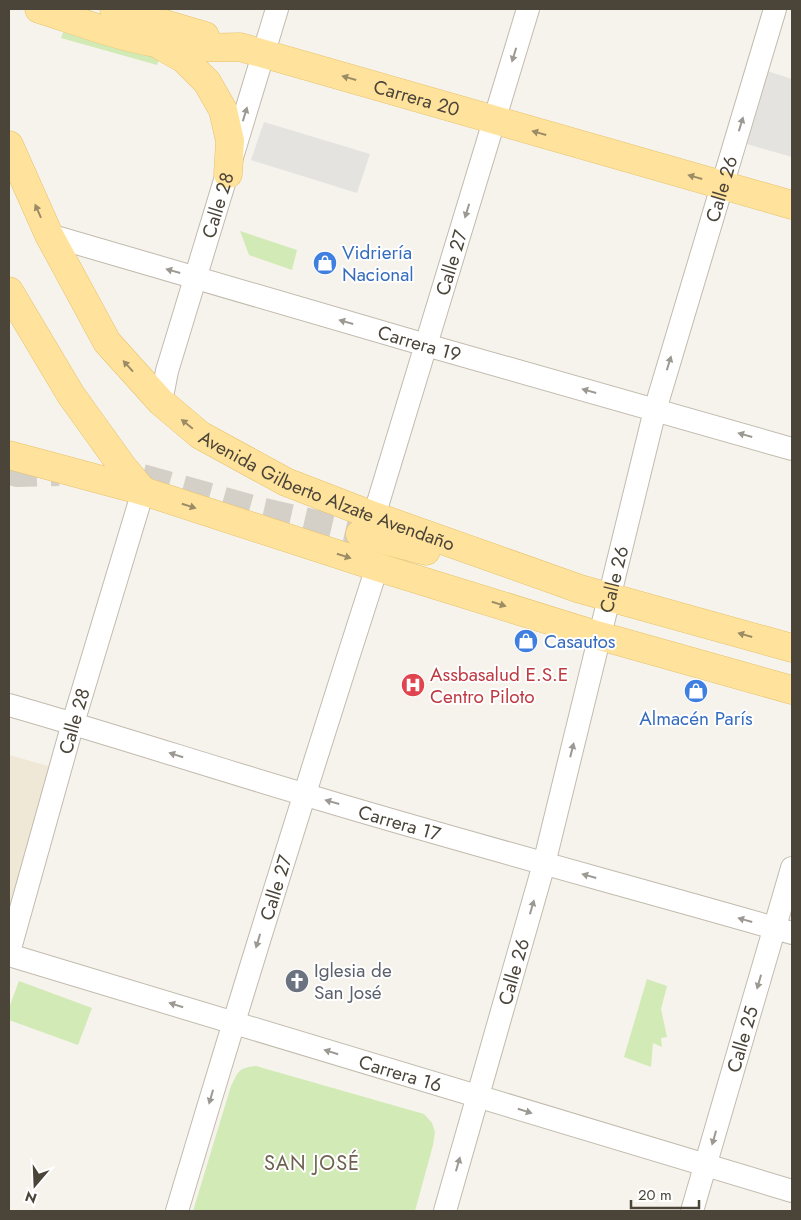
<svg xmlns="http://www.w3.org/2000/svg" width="801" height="1220" viewBox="0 0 801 1220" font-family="Jost,sans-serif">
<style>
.education{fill:#efe8d6}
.green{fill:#d2eab5}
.parking{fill:#e5e3e0}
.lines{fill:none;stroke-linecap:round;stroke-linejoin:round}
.major-tunnel{stroke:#d4d0c8;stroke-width:28;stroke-dasharray:28 14;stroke-linecap:butt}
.minor-casing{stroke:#c2bbae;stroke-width:24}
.major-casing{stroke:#e6c16a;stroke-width:29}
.minor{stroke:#fff;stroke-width:22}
.major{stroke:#ffe39c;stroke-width:28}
.oneway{fill:#9c9892}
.oneway2{fill:#9c8c66}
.labels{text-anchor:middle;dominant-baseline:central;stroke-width:4;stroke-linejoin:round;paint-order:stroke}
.street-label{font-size:19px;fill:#4b4439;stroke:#fff}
.shop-label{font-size:19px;fill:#366cbe;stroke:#fff;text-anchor:start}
.health-label{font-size:19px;fill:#be3a42;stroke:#fff;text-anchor:start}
.worship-label{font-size:19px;fill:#5b616d;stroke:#fff;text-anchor:start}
.neighbourhood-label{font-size:20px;letter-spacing:1px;fill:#6e6250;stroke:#fff}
</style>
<rect width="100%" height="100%" fill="#f6f3ec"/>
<!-- education -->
<path class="education" d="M9 755 52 767 9 920Z"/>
<!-- green -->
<g class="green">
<path d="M70 14 165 43 157 65 61 38Z"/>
<path d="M240 231 297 250 292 270 249 255Z"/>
<path d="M647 979 667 986 661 1009 667 1037 661 1038 662 1047 653 1043 651 1067 624 1057Z"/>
<path d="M19 981 92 1008 78 1045 9 1020V1008Z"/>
<path d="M256 1066 424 1114 432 1123 435 1132 433 1145 415 1211H193L231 1086C239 1071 238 1068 256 1066Z"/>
</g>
<!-- parking -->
<g class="parking">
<path d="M764 70 792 79V157L743 143Z"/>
<path d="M264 122 370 154 357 193 251 160Z"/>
</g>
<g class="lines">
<!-- major-tunnel -->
<g class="major-tunnel">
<path d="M9 471 18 473 59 472"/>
<path d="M142 478 260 511 360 534"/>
</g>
<!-- minor casing -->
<g class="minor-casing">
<g id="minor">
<path id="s1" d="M49 235 426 345 792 449"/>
<path id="s2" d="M161 402 167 371 277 9"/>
<path id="s3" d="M374 516 528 9"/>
<path id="s4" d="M9 705C107 733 205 765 303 794 465 843 629 886 792 933"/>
<path id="s5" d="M9 952 73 723 143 491"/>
<path id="s6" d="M9 955 792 1191"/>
<path id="s7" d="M177 1211C241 996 308 781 377 567"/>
<path id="s8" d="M445 1211 544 864 655 410 775 9"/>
<path id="s9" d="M692 1211 792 868"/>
</g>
</g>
<!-- major casing -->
<g class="major-casing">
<g id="major">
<path id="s10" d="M39 9C77 21 116 36 156 43 184 48 212 48 240 47L792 205"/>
<path d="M114 9 205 36"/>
<path d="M161 46 184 59 207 82 223 110 230 141 228 174"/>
<path id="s11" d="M9 145 49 235 107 342 161 402 200 435 286 482 374 516 580 589 792 648"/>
<path d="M9 291 71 395 122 466 143 491"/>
<path d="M9 455 143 491 377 567 600 636 792 690"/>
<path d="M360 534 426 551"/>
</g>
</g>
<!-- minor -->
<use href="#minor" class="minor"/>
<!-- major -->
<use href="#major" class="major"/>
</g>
<!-- one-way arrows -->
<defs><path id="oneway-solid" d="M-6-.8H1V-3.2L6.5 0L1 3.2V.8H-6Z" transform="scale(1.25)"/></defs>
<g class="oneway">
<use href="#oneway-solid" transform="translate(514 55) rotate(107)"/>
<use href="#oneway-solid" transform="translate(245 114) rotate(-73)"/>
<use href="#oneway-solid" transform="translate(741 124) rotate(-73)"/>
<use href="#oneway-solid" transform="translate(467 211) rotate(107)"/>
<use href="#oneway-solid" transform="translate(173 271) rotate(-164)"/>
<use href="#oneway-solid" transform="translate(346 322) rotate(-164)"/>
<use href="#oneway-solid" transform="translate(669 363) rotate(-73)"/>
<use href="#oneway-solid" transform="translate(589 391) rotate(-164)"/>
<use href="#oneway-solid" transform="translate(745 435) rotate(-164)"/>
<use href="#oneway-solid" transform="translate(572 750) rotate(-76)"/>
<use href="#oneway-solid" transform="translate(176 755) rotate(-163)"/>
<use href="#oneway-solid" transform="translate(332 802) rotate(-164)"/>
<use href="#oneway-solid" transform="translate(589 876) rotate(-164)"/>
<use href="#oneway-solid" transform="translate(532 907) rotate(-74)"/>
<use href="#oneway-solid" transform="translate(745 920) rotate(-164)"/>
<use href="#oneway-solid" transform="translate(258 941) rotate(107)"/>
<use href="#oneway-solid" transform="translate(759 982) rotate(106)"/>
<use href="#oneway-solid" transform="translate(176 1005) rotate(-163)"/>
<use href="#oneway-solid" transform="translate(331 1052) rotate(-163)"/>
<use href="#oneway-solid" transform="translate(211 1097) rotate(106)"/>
<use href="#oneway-solid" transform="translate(525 1111) rotate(17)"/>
<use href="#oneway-solid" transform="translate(714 1138) rotate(106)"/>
<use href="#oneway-solid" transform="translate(458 1164) rotate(-74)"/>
</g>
<g class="oneway2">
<use href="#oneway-solid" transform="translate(349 78) rotate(-164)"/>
<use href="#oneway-solid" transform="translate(539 133) rotate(-164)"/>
<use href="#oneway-solid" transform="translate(695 177) rotate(-164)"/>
<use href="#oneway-solid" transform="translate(38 211) rotate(-114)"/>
<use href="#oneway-solid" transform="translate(128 366) rotate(-132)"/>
<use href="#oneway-solid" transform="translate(187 424) rotate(-141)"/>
<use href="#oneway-solid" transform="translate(189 506) rotate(18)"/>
<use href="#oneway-solid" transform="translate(344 556) rotate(18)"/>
<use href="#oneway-solid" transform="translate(499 604) rotate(17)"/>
<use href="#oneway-solid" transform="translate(745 635) rotate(-164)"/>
</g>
<!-- icons -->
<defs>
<g id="shop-disc" transform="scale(1.25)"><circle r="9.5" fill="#3f7fe0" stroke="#fff"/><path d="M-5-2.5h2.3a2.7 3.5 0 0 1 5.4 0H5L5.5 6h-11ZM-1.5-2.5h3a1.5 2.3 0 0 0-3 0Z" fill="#fff"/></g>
<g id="hospital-disc" transform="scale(1.25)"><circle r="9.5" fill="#e0444e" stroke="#fff"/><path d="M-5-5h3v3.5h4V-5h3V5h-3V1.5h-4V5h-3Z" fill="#fff"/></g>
<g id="church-disc" transform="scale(1.25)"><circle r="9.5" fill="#6b7280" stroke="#fff"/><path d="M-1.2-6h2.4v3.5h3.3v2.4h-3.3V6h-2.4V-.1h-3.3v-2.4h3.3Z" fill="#fff"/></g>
</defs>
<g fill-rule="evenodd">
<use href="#shop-disc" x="325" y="263"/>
<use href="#shop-disc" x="526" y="641"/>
<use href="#hospital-disc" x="413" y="685"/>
<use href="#shop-disc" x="696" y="691"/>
<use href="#church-disc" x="297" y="981"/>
</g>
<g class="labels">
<!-- street labels -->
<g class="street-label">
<text stroke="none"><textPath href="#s10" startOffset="390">Carrera 20</textPath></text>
<text stroke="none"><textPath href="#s8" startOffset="1059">Calle 26</textPath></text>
<text stroke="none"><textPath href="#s2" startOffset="205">Calle 28</textPath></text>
<text stroke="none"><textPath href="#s3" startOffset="265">Calle 27</textPath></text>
<text stroke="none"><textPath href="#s1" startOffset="386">Carrera 19</textPath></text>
<text stroke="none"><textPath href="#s11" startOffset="491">Avenida Gilberto Alzate Avendaño</textPath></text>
<text stroke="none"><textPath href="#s8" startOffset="654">Calle 26</textPath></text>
<text stroke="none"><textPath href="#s5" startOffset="240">Calle 28</textPath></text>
<text stroke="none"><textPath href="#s4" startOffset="408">Carrera 17</textPath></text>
<text stroke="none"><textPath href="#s7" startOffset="338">Calle 27</textPath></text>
<text stroke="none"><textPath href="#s8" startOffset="249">Calle 26</textPath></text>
<text stroke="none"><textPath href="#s9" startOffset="179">Calle 25</textPath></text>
<text stroke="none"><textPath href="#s6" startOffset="409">Carrera 16</textPath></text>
</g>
<!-- shop labels -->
<g class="shop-label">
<text x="342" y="252">Vidriería<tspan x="342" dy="22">Nacional</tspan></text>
<text x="544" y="641">Casautos</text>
<text x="696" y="718" text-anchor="middle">Almacén París</text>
</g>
<!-- health labels -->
<g class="health-label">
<text x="430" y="674">Assbasalud E.S.E<tspan x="430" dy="22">Centro Piloto</tspan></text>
</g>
<!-- worship labels -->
<g class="worship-label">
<text x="314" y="970">Iglesia de<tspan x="314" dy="22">San José</tspan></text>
</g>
<!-- neighbourhood labels -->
<g class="neighbourhood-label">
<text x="312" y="1163">SAN JOSÉ</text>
</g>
</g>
<!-- border -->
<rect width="801" height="1220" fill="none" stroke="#4b4439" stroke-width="20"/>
<!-- north arrow -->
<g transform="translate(35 1185) rotate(199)" stroke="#ffffff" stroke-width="4" paint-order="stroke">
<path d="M0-4L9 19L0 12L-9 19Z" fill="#4b4439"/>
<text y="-8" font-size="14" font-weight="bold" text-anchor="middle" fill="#4b4439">N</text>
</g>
<!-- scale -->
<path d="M631 1200v8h68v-8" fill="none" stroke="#4b4439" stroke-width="2.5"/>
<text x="638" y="1200" font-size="15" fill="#4b4439" stroke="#ffffff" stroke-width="4" paint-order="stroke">20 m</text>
</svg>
